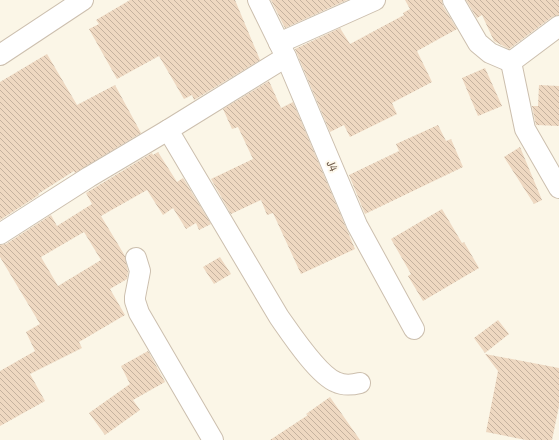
<svg xmlns="http://www.w3.org/2000/svg" width="559" height="440" viewBox="0 0 559 440" font-family="'Archivo Narrow',sans-serif">
<style>
.building{fill:url(#building-back-hatch);fill-rule:evenodd}
.lines{fill:none;stroke-linecap:round;stroke-linejoin:round}
.minor-casing{stroke:#ccbfae;stroke-width:22}
.minor{stroke:#fff;stroke-width:20}
.labels{text-anchor:middle;dominant-baseline:central;stroke-width:4;stroke-linejoin:round;paint-order:stroke}
.street-label{font-size:12px;fill:#735f4d;stroke:#fef9ed}
</style>
<defs>
<pattern id="building-back-hatch" width="6" height="6" patternUnits="userSpaceOnUse"><rect width="6" height="6" fill="#eed8c1"/><path d="M-1 5l2 2M0 0l6 6M5-1l2 2" fill="none" stroke="#c5b29f"/></pattern>
</defs>
<rect width="100%" height="100%" fill="#fbf6e7"/>
<!-- building -->
<g class="building">
<path d="M130 0H235L260 60 194 100 192 95 184 99 159 56 117 79 89 29 99 24 96 20Z"/>
<path d="M271 0H347L285 28Z"/>
<path d="M405 0H442L443 6 457 29 417 51 432 82 392 103 397 114 350 137 344 125 330 132 295 49 340 28 350 44 404 15 403 13 410 9Z"/>
<path d="M466 0H559V15L552 17 509 49 494 41 482 15 477 18Z"/>
<path d="M47 54 77 105 115 85 141 133 75 173 74 171 38 194 39 195 0 220V82Z"/>
<path d="M485 68 502 106 478 116 462 78Z"/>
<path d="M269 81 281 108 293 102 355 249 301 274 273 213 267 215 261 200 231 214 211 179 253 159 238 127 232 129 223 109Z"/>
<path d="M539 85 559 86V126L536 125 532 106H538Z"/>
<path d="M438 125 446 141 451 139 463 167 365 214 349 175 399 151 396 144Z"/>
<path d="M520 147 542 200 534 204 504 157Z"/>
<path d="M158 152 177 182 183 178 211 224 199 230 196 223 186 229 173 208 163 215 147 190 101 216 125 256 128 272 127 279 110 289 125 315 79 342 82 348 30 374 45 401 0 426V371L35 351 26 332 40 324 0 257V245L6 244 51 215 57 226 92 204 86 193 152 153 153 155ZM84 232 101 260 58 286 41 257Z"/>
<path d="M442 209 462 243 464 242 479 268 423 301 408 276 411 274 391 239Z"/>
<path d="M220 257 231 274 214 284 203 267Z"/>
<path d="M498 320 509 334 485 353 474 338Z"/>
<path d="M148 351 165 382 133 400 140 410 105 435 89 413 130 384 121 366Z"/>
<path d="M485 354 559 368V406L552 440H526L486 432 498 371Z"/>
<path d="M330 397 360 440H270L308 415 306 414Z"/>
</g>
<g class="lines">
<!-- minor casing -->
<g class="minor-casing">
<g id="minor">
<path d="M258 0 286 57 357 225 414 329"/>
<path d="M453 0 478 43 490 53 511 62"/>
<path d="M559 26 511 62 525 129 559 188"/>
<path d="M279 43 375 0"/>
<path d="M0 55 83 0"/>
<path d="M168 130 279 317C291 334 318 375 336 382 344 386 352 385 360 383"/>
<path d="M0 234 89 177 168 130 286 57"/>
<path d="M136 258 140 271 135 297V301L139 313 213 440"/>
</g>
</g>
<!-- minor -->
<use href="#minor" class="minor"/>
</g>
<g class="labels">
<!-- street labels -->
<g class="street-label">
<text transform="translate(332 166) rotate(67)">J4</text>
</g>
</g>
</svg>
